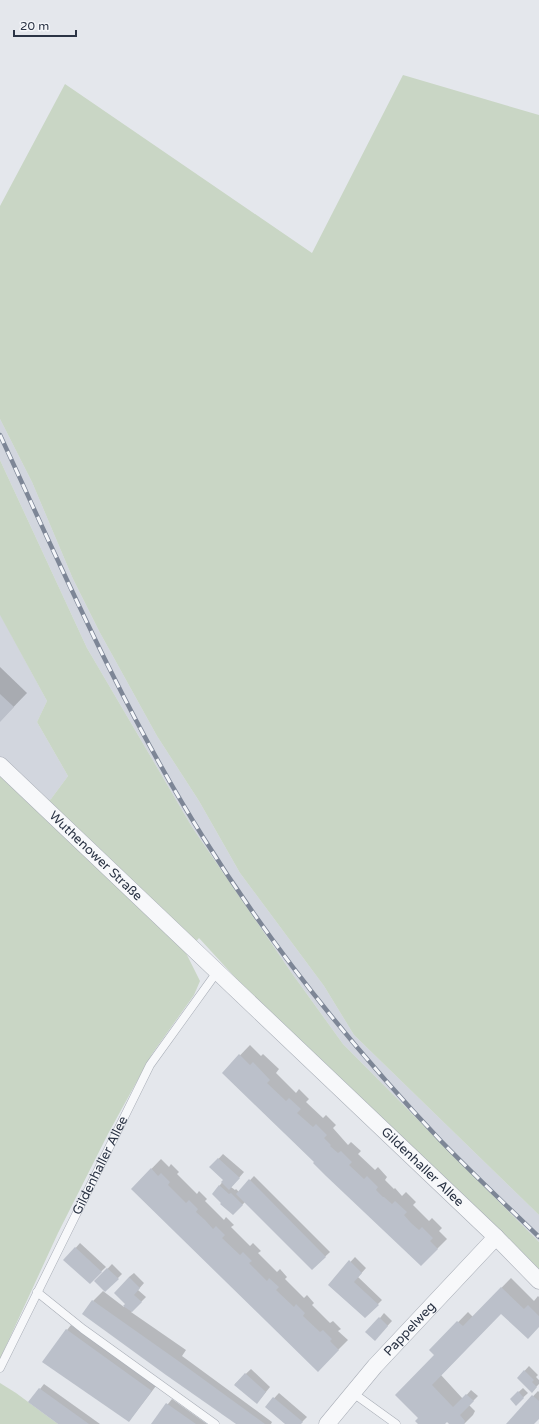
<svg xmlns="http://www.w3.org/2000/svg" width="539" height="1424" viewBox="0 0 539 1424" font-family="'Varela Round',sans-serif">
<style>
.built{fill:#d2d6de}
.green{fill:#c9d6c5}
.shadow{fill:#0003}
.building{fill:#bbc0ca}
.lines{fill:none;stroke-linecap:round;stroke-linejoin:round}
.lane-casing{stroke:#a9aeb7;stroke-width:9}
.street-casing{stroke:#a9aeb7;stroke-width:17}
.lane{stroke:#f7f8fa;stroke-width:8}
.street{stroke:#f7f8fa;stroke-width:16}
.rail-casing{stroke:#7d8696;stroke-width:4.5}
.rail{stroke:#f4f6f9;stroke-width:3;stroke-dasharray:9;stroke-linecap:butt}
.labels{text-anchor:middle;dominant-baseline:central;stroke-width:3.5;stroke-linejoin:round;paint-order:stroke}
.street-label{font-size:13px;fill:#2b3445;stroke:#f4f6f9}
</style>
<rect width="100%" height="100%" fill="#e4e7ec"/>
<!-- built -->
<g class="built">
<path d="M0 419 32 482 73 579 99 631 157 736 199 801 240 873 324 986 354 1035 539 1215V1242L343 1044 291 972 192 827 87 648 0 460Z"/>
<path d="M0 614 47 701 37 722 68 776 51 799 38 809 0 772Z"/>
</g>
<!-- green -->
<g class="green">
<path d="M403 75 539 115V1215L354 1035 324 986 240 873 199 801 157 736 99 631 73 579 32 482 0 419V206L65 84 312 253Z"/>
<path d="M0 460 87 648 192 827 291 972 343 1044 539 1242V1272L263 1008 199 938 186 953 200 981 194 995 152 1054 109 1132 58 1233 0 1359V772L38 808 51 799 68 776 37 722 47 701 0 615Z"/>
<path d="M0 1383 16 1393 58 1424H0Z"/>
</g>
<!-- shadow -->
<g class="shadow">
<path d="M0 667 27 693 0 721Z"/>
<path d="M250 1045 261 1056 263 1054 279 1069 276 1073 296 1093 299 1089 309 1099 306 1102 323 1118 326 1115 336 1125 333 1128 348 1145 351 1142 361 1151 358 1154 375 1170 378 1167 387 1177 385 1180 394 1189 395 1188 402 1196 406 1192 416 1202 413 1205 429 1221 432 1218 442 1228 439 1231 447 1239 421 1265 223 1073Z"/>
<path d="M223 1154 244 1172 231 1187 235 1190 236 1189 239 1192 254 1176 330 1252 312 1269 245 1202 233 1214 213 1194 224 1180 211 1167Z"/>
<path d="M161 1159 169 1167 171 1164 179 1172 177 1174 197 1194 199 1191 207 1199 205 1201 224 1220 226 1217 234 1225 231 1227 250 1246 253 1243 261 1251 258 1253 277 1272 280 1269 287 1277 285 1279 304 1298 307 1295 314 1303 312 1305 330 1323 333 1321 341 1329 338 1331 348 1340 318 1370 132 1189Z"/>
<path d="M80 1243 106 1267 90 1282 65 1260Z"/>
<path d="M355 1257 366 1268 358 1277 382 1300 365 1317 329 1285Z"/>
<path d="M112 1264 122 1274 105 1291 96 1281Z"/>
<path d="M134 1273 144 1283 138 1290 146 1297 131 1312 186 1350 182 1356 272 1422 271 1424H238L93 1301 103 1291 124 1307 127 1304 129 1277Z"/>
<path d="M511 1278 534 1301 538 1296 539 1297V1326L501 1313 441 1375 463 1399 471 1390 478 1396 469 1405 475 1411 473 1415 464 1424H450L447 1421 444 1424H419V1418L436 1355 431 1350 468 1312 473 1317Z"/>
<path d="M384 1313 392 1321 379 1335 380 1318Z"/>
<path d="M71 1325 156 1386 129 1421 67 1330Z"/>
<path d="M529 1366 538 1375 536 1377 539 1380V1384L532 1391 518 1378Z"/>
<path d="M251 1369 270 1387 261 1398 235 1384Z"/>
<path d="M44 1384 100 1424H60L40 1389Z"/>
<path d="M523 1388 528 1393 516 1404 511 1399Z"/>
<path d="M538 1391 539 1392V1418L533 1424H507Z"/>
<path d="M279 1393 307 1417 300 1424H286L266 1407Z"/>
<path d="M172 1399 207 1424H152Z"/>
</g>
<!-- building -->
<g class="building">
<path d="M0 694 14 707 0 722Z"/>
<path d="M239 1054 250 1065 253 1062 270 1080 267 1083 286 1101 289 1098 301 1109 297 1113 313 1127 316 1124 327 1135 324 1138 331 1145 330 1146 338 1153 341 1151 352 1162 349 1165 364 1179 367 1176 378 1187 376 1190 383 1197H384L392 1204 395 1201 407 1212 404 1215 411 1223 419 1230 422 1227 433 1238 430 1241 438 1249 421 1266 326 1176 313 1163 314 1162 222 1073Z"/>
<path d="M218 1158 240 1178 229 1190 221 1182 223 1180 209 1167Z"/>
<path d="M151 1168 158 1176 161 1173 170 1182 168 1185 186 1203 189 1200 198 1209 196 1212 205 1220 213 1229 216 1226 225 1235 222 1238 240 1255 243 1252 252 1261 249 1263 267 1281 269 1278 279 1287 276 1290 294 1307 296 1304 305 1313 303 1316 320 1332 323 1330 332 1339 330 1341 339 1350 318 1372 131 1189Z"/>
<path d="M249 1179 326 1257 312 1270 236 1194Z"/>
<path d="M219 1185 229 1194 231 1193 243 1205 233 1215 220 1204 221 1203 212 1194Z"/>
<path d="M75 1247 102 1272 90 1284 63 1260Z"/>
<path d="M349 1260 362 1273 354 1282 379 1305 365 1318 328 1285Z"/>
<path d="M107 1268 119 1279 105 1292 94 1281Z"/>
<path d="M129 1277 140 1288 134 1295 142 1302 132 1312 123 1306 125 1304 114 1293Z"/>
<path d="M501 1287 524 1309 528 1305 539 1316V1327L528 1339 501 1314 432 1385 453 1407 466 1394 474 1401 460 1415 465 1421 464 1424H449L447 1422 445 1424H418L415 1421 418 1418 395 1395 434 1355 429 1350 457 1321 463 1326Z"/>
<path d="M92 1300 177 1360 265 1424H236L166 1375 82 1314Z"/>
<path d="M379 1317 388 1326 375 1341 365 1332Z"/>
<path d="M66 1329 152 1391 129 1422 42 1362Z"/>
<path d="M524 1370 534 1380 532 1382 537 1387 532 1393 517 1378Z"/>
<path d="M245 1373 266 1392 257 1404 234 1385Z"/>
<path d="M39 1388 89 1424H58L28 1402Z"/>
<path d="M518 1391 524 1398 516 1406 510 1399Z"/>
<path d="M532 1395 539 1401V1419L534 1424H506Z"/>
<path d="M273 1397 303 1422 301 1424H285L265 1407Z"/>
<path d="M166 1403 196 1424H151Z"/>
</g>
<g class="lines">
<!-- lane casing -->
<g class="lane-casing">
<g id="lane">
<path d="M37 1292 83 1329 215 1424"/>
<path id="s1" d="M0 1368 150 1065 217 972"/>
<path d="M353 1393 396 1424"/>
</g>
</g>
<!-- street casing -->
<g class="street-casing">
<g id="street">
<path id="s2" d="M0 765 496 1237 539 1281"/>
<path id="s3" d="M327 1424 375 1366 496 1237"/>
</g>
</g>
<!-- lane -->
<use href="#lane" class="lane"/>
<!-- street -->
<use href="#street" class="street"/>
<!-- rail casing -->
<g class="rail-casing">
<path id="rail" d="M0 435C63 571 123 710 203 837 271 946 352 1047 441 1141 473 1174 506 1205 539 1237"/>
</g>
<!-- rail -->
<use href="#rail" class="rail"/>
</g>
<g class="labels">
<!-- street labels -->
<g class="street-label">
<text stroke="none"><textPath href="#s2" startOffset="132">Wuthenower Straße</textPath></text>
<text stroke="none"><textPath href="#s1" startOffset="226">Gildenhaller Allee</textPath></text>
<text stroke="none"><textPath href="#s2" startOffset="583">Gildenhaller Allee</textPath></text>
<text stroke="none"><textPath href="#s3" startOffset="126">Pappelweg</textPath></text>
</g>
</g>
<!-- scale -->
<path d="M14 30v6h62v-6" fill="none" stroke="#2b3445" stroke-width="2"/>
<text x="20" y="30" font-size="12" fill="#2b3445" stroke="#f4f6f9" stroke-width="3" paint-order="stroke">20 m</text>
</svg>
